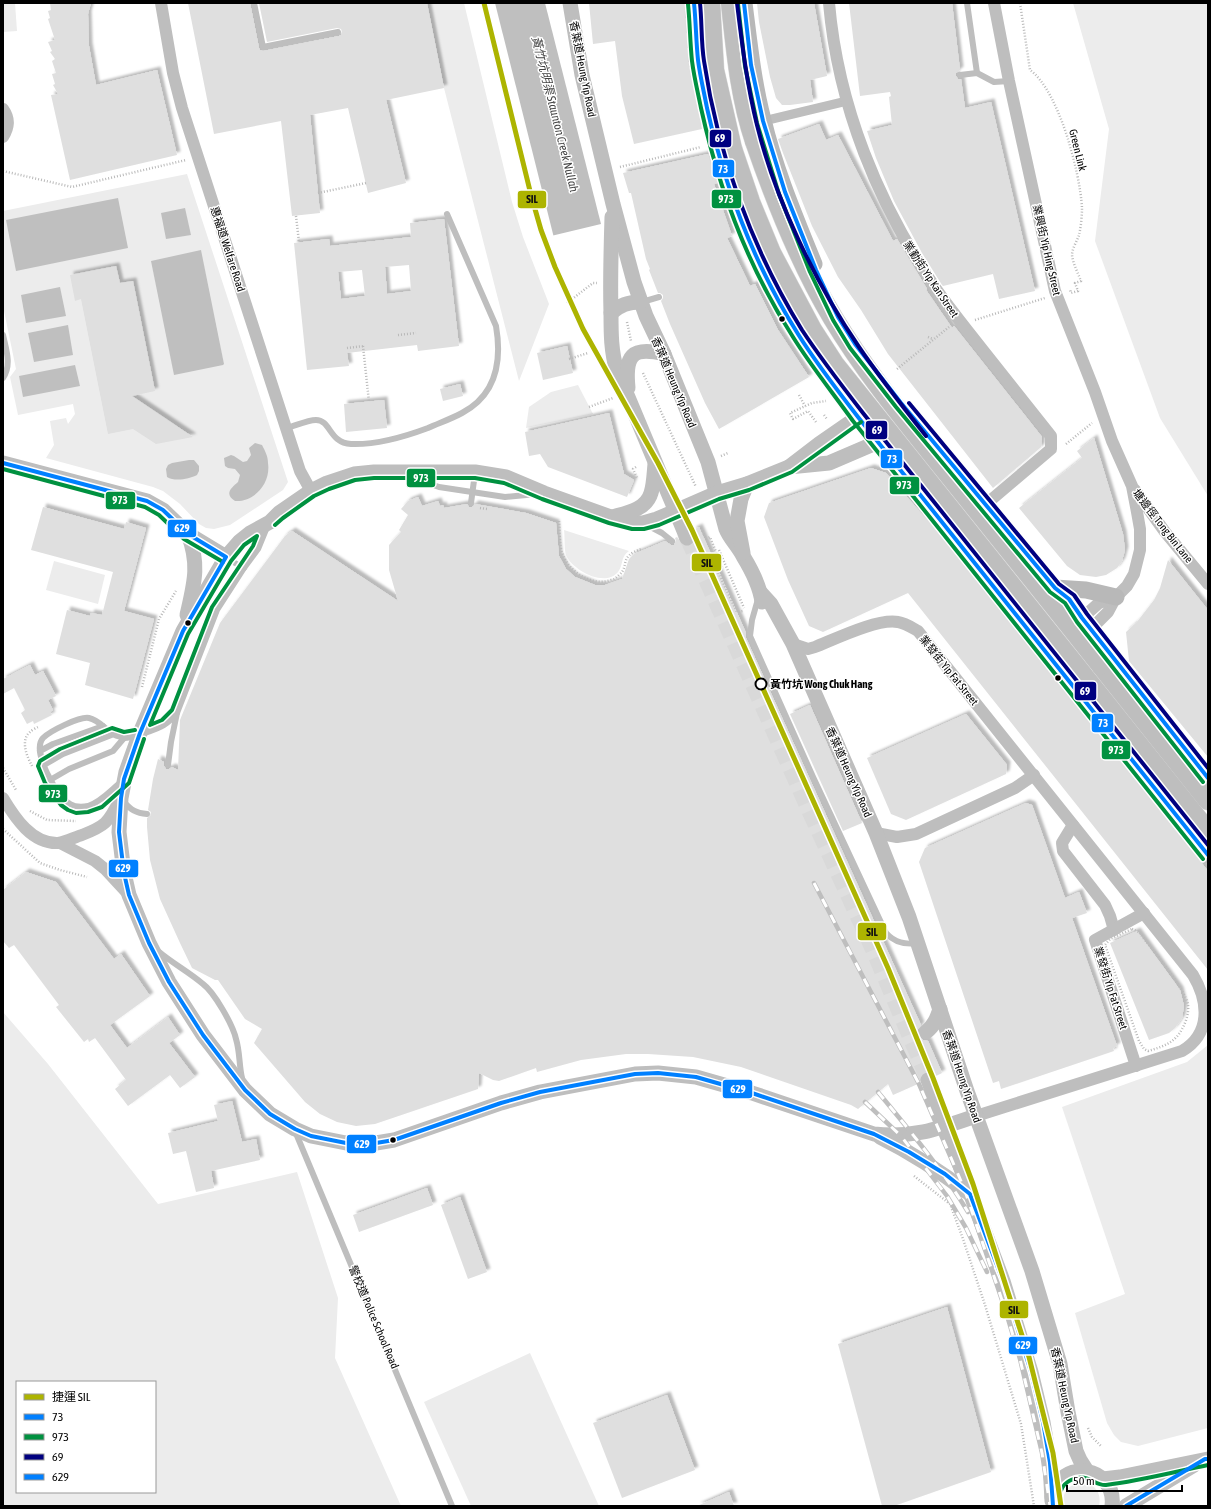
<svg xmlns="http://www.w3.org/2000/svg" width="1211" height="1509" viewBox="0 0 1211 1509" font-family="'Asap Condensed','Noto Sans TC',sans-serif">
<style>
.green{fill:#ececec;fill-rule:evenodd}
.water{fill:#bfbfbf}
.pier{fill:#fff}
.building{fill:#dfdfdf;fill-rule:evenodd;filter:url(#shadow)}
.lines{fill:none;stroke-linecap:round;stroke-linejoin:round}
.tertiary-tunnel{stroke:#d9d9d9;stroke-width:15;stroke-dasharray:15 8;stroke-linecap:butt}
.trunk-casing{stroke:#dbdbdb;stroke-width:21}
.path{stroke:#b9b9b9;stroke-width:2.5;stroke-dasharray:1 2;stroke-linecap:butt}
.service{stroke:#bebebe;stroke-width:6}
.pedestrian{stroke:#bebebe;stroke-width:9}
.minor{stroke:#bebebe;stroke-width:12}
.tertiary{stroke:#bebebe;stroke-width:15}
.secondary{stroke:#b8b8b8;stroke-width:17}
.trunk{stroke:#bebebe;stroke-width:20}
.rail-casing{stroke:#bebebe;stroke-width:4.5}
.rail{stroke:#fff;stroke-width:3;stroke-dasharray:9;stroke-linecap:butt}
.trunk-bridge-casing{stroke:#dbdbdb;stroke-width:21;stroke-linecap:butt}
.trunk-bridge{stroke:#bebebe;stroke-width:20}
.bus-1-casing{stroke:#fff;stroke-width:7}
.bus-2-casing{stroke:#fff;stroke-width:7}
.bus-3-casing{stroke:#fff;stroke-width:7}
.bus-4-casing{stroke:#fff;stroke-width:7}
.bus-1{stroke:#0080ff;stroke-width:4}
.bus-2{stroke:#009140;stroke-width:4}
.bus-3{stroke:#000080;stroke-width:4}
.bus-4{stroke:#0080ff;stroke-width:4}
.metro-1-casing{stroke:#fff;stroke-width:8}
.metro-1{stroke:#adb400;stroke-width:5}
.bus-dot{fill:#000;stroke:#fff;stroke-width:1.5}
.stop-dot{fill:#fff;stroke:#000;stroke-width:2}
.labels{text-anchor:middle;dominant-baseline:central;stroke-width:3;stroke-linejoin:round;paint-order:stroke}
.street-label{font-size:11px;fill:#000;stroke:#fff}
.stop-label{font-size:11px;font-weight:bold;fill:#000;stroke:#fff;text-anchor:start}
.water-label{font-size:12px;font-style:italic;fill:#444;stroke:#fff}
.line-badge{stroke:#fff;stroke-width:1.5}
.badge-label{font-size:11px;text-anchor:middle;font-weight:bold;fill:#fff}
.pale-badge-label{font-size:11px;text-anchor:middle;font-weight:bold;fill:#111}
</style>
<defs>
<filter id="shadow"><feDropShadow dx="3.5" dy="-3.5" stdDeviation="1" flood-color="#0004"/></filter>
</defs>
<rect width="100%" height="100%" fill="#fff"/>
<!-- green -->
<g class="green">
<path d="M3 3H15L17 31 3 32Z"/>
<path d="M427 3H464L512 202 523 237 549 304 519 381 444 88Z"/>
<path d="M1073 3H1208V496L1160 418 1095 241 1109 129Z"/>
<path d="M187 174 288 482 283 490 230 525 214 529 206 528 199 524 180 504 163 491 153 487 46 458 54 445 50 421 66 418 68 424 75 414 73 404 18 415 10 377 16 369 3 306V211Z"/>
<path d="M578 385 593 414 526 428 529 407 551 392Z"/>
<path d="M564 530 629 551C620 557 624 564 618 572 605 588 572 570 566 555 564 548 565 537 564 530Z"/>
<path d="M54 561 105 575 98 604 46 590Z"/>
<path d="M3 1012 48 1064 158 1204 297 1172 338 1298 335 1358 401 1506H3ZM17 1382H155V1492H17Z"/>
<path d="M1208 1045V1428L1138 1446 1121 1442 1114 1435 1107 1423 1075 1313 1125 1294 1062 1107 1187 1062Z"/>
<path d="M530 1353 599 1506H471L424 1402Z"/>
<path d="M1081 1482C1094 1483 1102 1492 1099 1506H1064C1061 1493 1068 1485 1081 1482Z"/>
</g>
<!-- water -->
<g class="water">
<path d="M492 3H545L601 224 551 236Z"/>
<path d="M118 198 128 248 16 271 6 220Z"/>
<path d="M185 208 191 235 166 239 161 213Z"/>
<path d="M201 250 224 364 223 365 174 375 151 261Z"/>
<path d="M60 287 66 316 26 323 21 295Z"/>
<path d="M68 325 73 355 34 362 28 333Z"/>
<path d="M75 365 80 386 23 397 19 376Z"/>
<path d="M255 443 262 445C265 451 268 456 268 463 271 483 255 502 235 501 224 494 231 488 238 482L240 475 235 469 228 468 225 466 224 458 231 455 234 456 243 462 247 461 251 455 249 448Z"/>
<path d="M189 460H194L199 466V471L197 475C189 479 175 482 167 477L166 469 168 465 172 463Z"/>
</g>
<!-- pier -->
<path class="pier" d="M490 3H495L554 238H551L549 237Z"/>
<!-- building -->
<g class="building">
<path d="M50 3H91L88 14 89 46 96 85 157 70 177 155 70 180 51 95 58 94 53 85 55 84 52 74 56 73 52 61 55 59 50 52 52 51 48 42 55 40 48 19 50 18 48 11 51 10Z"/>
<path d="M188 3H250L259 48 260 50 263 51 339 36 341 35 342 32 341 29 337 28 267 42 259 3H427L444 88 386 100 406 183 368 193 348 108 310 115 320 213 292 216 281 121 214 134Z"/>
<path d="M589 3H684L688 62 702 129 634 144 622 96 615 41 593 44Z"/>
<path d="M757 3H814L827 76 810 80 813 102 790 105H782L776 98 770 77 759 22Z"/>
<path d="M849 3H952L960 70 956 73V76L958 79H961L965 108 991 102 1035 291 999 299 993 274 943 286 942 285 922 253 894 201 876 158 867 131 892 125 889 97 891 96 890 92 860 96Z"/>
<path d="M819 124 826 140 838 135 893 241 897 239 927 289 926 290 952 328 954 326 1042 437 1041 447 993 488 888 354 861 310 838 277 812 226 783 153 778 139Z"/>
<path d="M708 154 717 183 714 184 732 236 727 238 750 286 755 284 778 330 809 377 719 429 705 403 670 324 661 301 663 298V295L660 293H658L649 270 650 269 646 259 631 193H629L623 173Z"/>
<path d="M444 219 459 346 418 351 417 345 347 353 349 366 307 370 294 243 329 239 330 246 411 237 410 223ZM409 265 411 291 387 294 385 267ZM362 270 365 296 341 299 338 272Z"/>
<path d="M116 266 120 283 133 281 155 391 132 396 193 437 156 444 133 429 108 434 81 299 75 301 70 275Z"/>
<path d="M567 346 573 373 543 380 537 353Z"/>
<path d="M460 384 463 396 443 401 440 389Z"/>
<path d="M384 400 387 428 346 432 344 404Z"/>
<path d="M609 413 624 474 634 480 627 497 548 467 540 454 529 456 525 432Z"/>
<path d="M1094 438 1123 534 1125 550 1122 561 1117 568 1106 575 1096 577 1080 575 1067 566 1019 508 1082 458 1077 451Z"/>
<path d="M871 468 886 473 936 530 1208 871V970L908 593 823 632 809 626 788 580 764 517 769 503Z"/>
<path d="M418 497 422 506 438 501 440 506 443 505 444 508 467 504 469 507H472L475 504 526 513 556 523 559 556 566 569 575 577 595 585H605L622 579 629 559 634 554 665 541 671 545H674L676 541 675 538 677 537 682 545 686 547 691 546 696 540 693 530 699 527 746 633V638L921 1025 918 1029 917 1034 923 1040 928 1041 942 1073 936 1076 930 1071 925 1072 919 1078 920 1083 893 1095 888 1084 858 1109 851 1105 741 1067 693 1057 648 1054H626L581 1060 537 1072 536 1068 499 1081 493 1080 479 1073 478 1089 375 1124 356 1126 337 1122 320 1114 305 1102 254 1043 262 1029 245 1019 218 980H215L192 968 180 943 160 899 150 860 147 827V818L151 815V812L148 810 153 779 158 759 164 762V766L166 769H169L172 767 178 770 180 720 220 623 285 536 292 531 398 601 389 570V545L401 532 399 530 408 515 401 509 408 501Z"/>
<path d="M43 507 124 529 126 522 146 528 124 611 154 619 133 699 85 685 90 663 56 654 67 610 90 616 91 613 102 615 113 572 31 550Z"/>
<path d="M1168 560 1208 610V757L1129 661 1126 632 1137 622 1154 600 1160 588Z"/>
<path d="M30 665 35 675 43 671 56 696 48 700 53 710 50 712 52 715 34 724 33 721 27 724 21 713 25 710 14 688 3 694V679Z"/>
<path d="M810 705 862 823 843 831 790 714Z"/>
<path d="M966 714 1007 765 1006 774 906 820 891 814 867 758Z"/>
<path d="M1026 803 1032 805 1065 898 1079 892 1087 913 1072 918 1117 1046 1113 1048 1114 1051 1001 1089 999 1081 993 1083 919 862 925 848Z"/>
<path d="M26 872 56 882 114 959 121 954 150 996 110 1025 127 1048 168 1017 180 1035 169 1043 195 1077 180 1088 170 1075 128 1106 115 1089 126 1080 95 1038 89 1042 88 1039 84 1042 56 1007 59 1005 14 945 9 948 3 941V890Z"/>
<path d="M1137 931 1180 990 1184 1006 1182 1018 1175 1028 1169 1033 1149 1040 1110 943Z"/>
<path d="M232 1101 242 1142 256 1139 260 1160 211 1171 214 1188 196 1192 186 1151 173 1154 168 1133 218 1121 214 1105Z"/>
<path d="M427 1188 433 1205 359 1232 353 1215Z"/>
<path d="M460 1197 487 1272 468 1279 441 1205Z"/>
<path d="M947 1307 991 1472 894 1506H882L838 1344Z"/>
<path d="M667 1395 695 1470 622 1498 593 1423Z"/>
<path d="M729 1492 734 1506H697Z"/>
</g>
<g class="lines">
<!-- tertiary-tunnel -->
<path class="tertiary-tunnel" d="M687 538 808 809 871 946 928 1080"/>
<!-- trunk casing -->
<g class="trunk-casing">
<g id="trunk">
<path d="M710 3 714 70 732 149"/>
<path d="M731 3C736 49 740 97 755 141"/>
<path d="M1101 665 1208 800"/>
<path d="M1082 674 1208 832"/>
</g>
</g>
<!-- path -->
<g class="path">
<path d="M1020 3 1030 70C1059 91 1080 172 1082 208 1082 216 1081 227 1079 235 1077 241 1072 249 1072 255 1073 264 1078 273 1081 281L1075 283 1078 291 1071 293 1070 290"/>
<path d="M620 167 701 147"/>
<path d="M3 171 72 187 186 160"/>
<path d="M318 193 366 183"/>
<path d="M296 216 299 242"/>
<path d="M567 303 593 283H597"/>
<path d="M975 320 1045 298"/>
<path d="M627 322 631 341"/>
<path d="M398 335 416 333"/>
<path d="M928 337 933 339"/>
<path d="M363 346 369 402"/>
<path d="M347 348 364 346"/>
<path d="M569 359 588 353"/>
<path d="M897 369 949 327"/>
<path d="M643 373 696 487"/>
<path d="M799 395 805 406"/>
<path d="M589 407 613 398"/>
<path d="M824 415 827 419"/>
<path d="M816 422 808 411 793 419 790 413 812 403 826 401"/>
<path d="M1066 444 1092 423"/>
<path d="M721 456 728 453"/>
<path d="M636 467 633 469 637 478H638"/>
<path d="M480 508 487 509"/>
<path d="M559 521C560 532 559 546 563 555 569 572 593 587 611 580 614 580 617 577 619 575 630 566 618 557 641 549"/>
<path d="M701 528 706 539 710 537 722 567"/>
<path d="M719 550 744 608"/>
<path d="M717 570 737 612 743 611"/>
<path d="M142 687 159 619 176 591"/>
<path d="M32 766C27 757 20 740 30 732 32 730 36 728 38 727"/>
<path d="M3 768 16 790"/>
<path d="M30 811 47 820 76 821"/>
<path d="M3 829 40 863 60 870 87 877"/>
<path d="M1132 929 1139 932C1150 947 1186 990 1188 1005 1189 1013 1186 1022 1182 1029 1175 1043 1162 1047 1148 1051L1144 1049 1139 1041 1105 945 1110 939Z"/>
<path d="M914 1176 950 1204 962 1236 985 1305 1021 1424 1034 1506"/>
<path d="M1088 1428 1092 1437 1102 1447"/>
</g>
<!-- service -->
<g class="service">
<path d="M254 3 263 47 338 32"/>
<path d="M967 3 977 73"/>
<path d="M960 75 977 73 994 82 1009 81"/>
<path d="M642 302 659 297"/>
<path d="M3 335C6 349 12 365 3 378"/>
<path d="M287 428C295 426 307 420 316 420 331 420 329 443 351 444 377 445 404 437 428 428 439 423 451 419 462 413 496 395 502 361 496 326L447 214"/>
<path d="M411 477 439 487 505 497 537 494"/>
<path d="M471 503 475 473"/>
<path d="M647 525 662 533 672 541"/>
<path d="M226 558 244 568"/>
<path d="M758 599 752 620 750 636 813 777 886 933C895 943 905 945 918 943"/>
<path d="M40 751 53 744 103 726"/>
<path d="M44 765 63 754 114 734"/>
<path d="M168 765 171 742 177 713 217 610 244 568 258 549 267 527"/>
<path d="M50 780 69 769 113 751 124 738"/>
<path d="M122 781C111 790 101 802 88 806 82 807 75 807 70 804 57 797 31 751 43 738 50 731 80 716 89 718 99 720 106 730 115 735 117 736 121 737 123 738 129 739 158 729 164 725 169 722 173 718 177 713"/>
<path d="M124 802C131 810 136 813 147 814"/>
<path d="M158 951C172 963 189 972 203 984 214 992 233 1025 236 1039 240 1052 239 1065 242 1078"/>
<path d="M295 1131 452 1506"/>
</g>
<!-- pedestrian -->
<path class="pedestrian" d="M772 119 847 101"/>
<!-- minor -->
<g class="minor">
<path d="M161 3 173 73 182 108 300 471 311 491"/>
<path d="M829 3C838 106 878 204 936 289 950 309 966 329 982 349 1005 378 1028 407 1051 436V449L985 505"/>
<path d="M994 3 1009 81 1055 291 1095 392 1112 441 1132 486 1137 512 1140 529V550L1134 574 1127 586 1116 597 1108 612 1091 629"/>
<path d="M3 109C10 119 9 127 3 137"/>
<path d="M1135 490 1165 532 1208 584"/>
<path d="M1082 618 1099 603 1116 597"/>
<path d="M793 644 808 649 815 647C835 639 878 618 898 622 905 623 911 627 918 631L1193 975C1209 1002 1211 1034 1182 1051L976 1116"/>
<path d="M3 798C15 818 32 844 58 843 66 842 75 837 82 835 105 826 108 823 119 801"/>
<path d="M1073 825 1062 843 1063 851 1105 905 1110 916 1114 930"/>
<path d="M876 833 897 837 916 834 1015 788 1034 775"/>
<path d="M60 843 95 861 105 869 129 895"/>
<path d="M1136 1066 1095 940 1144 913"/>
</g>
<!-- tertiary -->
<g class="tertiary">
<path d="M570 3 582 75 613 204 634 282 646 316 664 354 708 462 726 529C730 539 738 546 743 556 751 569 760 587 762 602"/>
<path d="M612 217C611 249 610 281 611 313 611 333 611 352 617 371L687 538"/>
<path d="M611 313C620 305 628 302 641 302"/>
<path d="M628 388C625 356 631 346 664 354"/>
<path d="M870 413 858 417 819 444 789 467 747 484 717 493 657 519 643 523H633L611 517 544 493 506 477 475 472H374L354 474 327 483 311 491 279 513 270 522 250 533 240 541 226 557 198 605 183 631 140 733 126 772 121 798 119 832 124 873 129 895 149 943 169 982 203 1035 245 1090 270 1114 295 1129 311 1136 351 1144H370L394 1140 501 1103 540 1092 635 1074 658 1073 696 1077 752 1093 874 1134C915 1138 938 1129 976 1116"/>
<path d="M3 463 147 501 163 510 188 534 226 557"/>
<path d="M789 467 829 463 878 442"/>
<path d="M612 517C626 513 646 510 651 493 654 484 654 473 655 464"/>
<path d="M743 553 737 521 741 499 747 484"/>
<path d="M761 593 771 604 793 644 876 833 909 917 967 1091 1032 1271 1060 1364 1068 1412 1076 1451 1080 1460 1087 1471"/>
<path d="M187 615C194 584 200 565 188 534"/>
<path d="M926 1032C934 1026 937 1018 940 1009"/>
<path d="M928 1080 1003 1281 1031 1372 1043 1422 1050 1463 1052 1501"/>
<path d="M880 1137C912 1153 941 1172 970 1194"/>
<path d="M1103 1479 1120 1477 1208 1459"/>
<path d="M1052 1497C1059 1457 1117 1466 1112 1506"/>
<path d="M1126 1506 1194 1465"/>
</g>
<!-- secondary -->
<g class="secondary">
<path d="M694 3C696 22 696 41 698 60 701 80 706 100 710 120 726 190 752 260 790 321 810 355 835 386 858 417L1208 855"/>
<path d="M744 3C749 42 753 82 763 120 775 170 795 217 814 264"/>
<path d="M982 501 1055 588 1069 599 1082 618 1208 778"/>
<path d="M1055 588 1086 590 1116 597"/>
</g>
<!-- trunk -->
<use href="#trunk" class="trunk"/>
<!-- rail casing -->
<g class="rail-casing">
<g id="rail">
<path d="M814 883 919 1084 964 1188 1006 1312 1020 1359 1042 1453 1050 1506"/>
<path d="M878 1092C910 1131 942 1169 968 1212"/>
<path d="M865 1102 901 1136 947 1196 966 1228 987 1272"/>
<path d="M995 1267 1015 1310"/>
</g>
</g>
<!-- rail -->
<use href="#rail" class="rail"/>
<!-- trunk-bridge casing -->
<g class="trunk-bridge-casing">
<g id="trunk-bridge">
<path d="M755 141C776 202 800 263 833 318 866 373 907 422 946 471 998 536 1050 600 1101 665"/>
<path d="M732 149 750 202 771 253 812 330 834 364 1082 674"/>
</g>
</g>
<!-- trunk-bridge -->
<use href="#trunk-bridge" class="trunk-bridge"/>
<!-- bus-1 casing -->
<g class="bus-1-casing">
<g id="bus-1">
<path d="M694 3C696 22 696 41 698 60 700 76 704 92 707 108 725 188 754 264 798 334 816 363 837 390 858 417L1208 855"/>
<path d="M744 3 751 65 763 121 785 192 816 270 838 317 855 344 901 403 1055 588 1069 599 1082 618 1208 778"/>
</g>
</g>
<!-- bus-2 casing -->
<g class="bus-2-casing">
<g id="bus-2">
<path d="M688 4C690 23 690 42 692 61 694 77 698 93 701 108 719 190 748 267 793 337 811 366 833 393 853 421L1203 859"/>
<path d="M738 4 745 66 757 123 779 194 810 272 833 320 850 348 896 407 1050 592 1065 603 1077 622 1203 782"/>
<path d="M3 469 145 507 159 515 184 539 223 562"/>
<path d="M275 525 283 518 314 496 329 489 355 480 374 478H475L504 483 542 499 609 523 632 529H644L659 525 719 499 749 490 792 472 861 422"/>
<path d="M257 536 253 546 212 607 172 710 162 720 150 725 188 634 231 561 244 545Z"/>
<path d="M135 730 124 732 112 728 60 749 40 761 38 766 45 783 61 805 68 810 76 813 88 812 102 807 129 783 144 739"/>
<path d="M1059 1506C1059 1495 1060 1485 1071 1480 1088 1472 1094 1486 1106 1485 1140 1481 1174 1472 1208 1465"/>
</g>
</g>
<!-- bus-3 casing -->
<g class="bus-3-casing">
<g id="bus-3">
<path d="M700 3C702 22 701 42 704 61 718 155 752 249 802 330 821 359 842 386 863 413L1208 845"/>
<path d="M737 3C742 44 747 85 757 125 775 199 816 284 859 347 880 378 903 407 926 436"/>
<path d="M909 403 1059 584 1074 595 1087 614 1208 768"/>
</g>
</g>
<!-- bus-4 casing -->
<g class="bus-4-casing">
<g id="bus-4">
<path d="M3 463 147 501 163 510 188 534 226 557 183 631 140 733 124 779 121 798 119 832 124 873 129 895 149 943 169 982 203 1035 245 1090 270 1114 295 1129 311 1136 351 1144H370L394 1140 501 1103 540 1092 635 1074 658 1073 696 1077 752 1093 874 1134 909 1152 945 1174 970 1194 1003 1281 1031 1372 1043 1422 1050 1463 1053 1506"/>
<path d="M1126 1506 1205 1459H1208"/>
</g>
</g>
<!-- bus-1 -->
<use href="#bus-1" class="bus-1"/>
<!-- bus-2 -->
<use href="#bus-2" class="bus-2"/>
<!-- bus-3 -->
<use href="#bus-3" class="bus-3"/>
<!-- bus-4 -->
<use href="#bus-4" class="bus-4"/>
<!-- metro-1 casing -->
<g class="metro-1-casing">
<path id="metro-1" d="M484 3 531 195 541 230 555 267 583 329 658 463 692 530 888 968 933 1078 973 1184 1029 1357 1053 1453 1061 1506"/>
</g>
<!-- metro-1 -->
<use href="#metro-1" class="metro-1"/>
</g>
<!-- markers -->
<g class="bus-dot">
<circle cx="782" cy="319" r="3.5"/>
<circle cx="188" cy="623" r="3.5"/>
<circle cx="1058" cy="678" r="3.5"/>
<circle cx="393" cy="1140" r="3.5"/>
</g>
<circle class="stop-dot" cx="761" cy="684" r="5.5"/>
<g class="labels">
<!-- street labels -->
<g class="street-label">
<text transform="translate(583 69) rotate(79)">香葉道 Heung Yip Road</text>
<text transform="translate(1078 150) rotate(76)">Green Link</text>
<text transform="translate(228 249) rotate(72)">惠福道 Welfare Road</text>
<text transform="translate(1047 250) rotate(77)">業興街 Yip Hing Street</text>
<text transform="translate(931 279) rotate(56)">業勤街 Yip Kan Street</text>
<text transform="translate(674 382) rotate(67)">香葉道 Heung Yip Road</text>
<text transform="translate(1163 526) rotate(52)">塘邊徑 Tong Bin Lane</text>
<text transform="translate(949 670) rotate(51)">業發街 Yip Fat Street</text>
<text transform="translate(849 772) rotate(66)">香葉道 Heung Yip Road</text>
<text transform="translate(1111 988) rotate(72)">業發街 Yip Fat Street</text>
<text transform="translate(962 1076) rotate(71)">香葉道 Heung Yip Road</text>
<text transform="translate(374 1317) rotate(67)">警校道 Police School Road</text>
<text transform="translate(1065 1395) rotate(78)">香葉道 Heung Yip Road</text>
</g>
<!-- stop labels -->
<g class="stop-label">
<text x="770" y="684">黃竹坑 Wong Chuk Hang</text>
</g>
<!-- water labels -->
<g class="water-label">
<text transform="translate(555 114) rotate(76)">黃竹坑明渠 Staunton Creek Nullah</text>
</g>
</g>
<g class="line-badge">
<rect x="709" y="129" width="23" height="19" rx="4" fill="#000080"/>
<rect x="712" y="159" width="23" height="19" rx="4" fill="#0080ff"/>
<rect x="711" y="189" width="31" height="20" rx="4" fill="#009140"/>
<rect x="517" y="190" width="30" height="19" rx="4" fill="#adb400"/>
<rect x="865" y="420" width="23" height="20" rx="4" fill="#000080"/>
<rect x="880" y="449" width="23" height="20" rx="4" fill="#0080ff"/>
<rect x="406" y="468" width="30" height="20" rx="4" fill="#009140"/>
<rect x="889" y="476" width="31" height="19" rx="4" fill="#009140"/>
<rect x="105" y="491" width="31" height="19" rx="4" fill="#009140"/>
<rect x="167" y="519" width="30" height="19" rx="4" fill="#0080ff"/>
<rect x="691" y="553" width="31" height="19" rx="4" fill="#adb400"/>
<rect x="1074" y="681" width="23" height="20" rx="4" fill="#000080"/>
<rect x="1091" y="713" width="23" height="20" rx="4" fill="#0080ff"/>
<rect x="1101" y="740" width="30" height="20" rx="4" fill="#009140"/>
<rect x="38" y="784" width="30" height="19" rx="4" fill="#009140"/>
<rect x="108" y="859" width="31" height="19" rx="4" fill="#0080ff"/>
<rect x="857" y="922" width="30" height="19" rx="4" fill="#adb400"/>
<rect x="722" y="1079" width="31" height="20" rx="4" fill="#0080ff"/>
<rect x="346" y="1134" width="31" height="20" rx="4" fill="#0080ff"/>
<rect x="999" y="1300" width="30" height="19" rx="4" fill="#adb400"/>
<rect x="1008" y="1336" width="30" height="19" rx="4" fill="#0080ff"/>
</g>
<g class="badge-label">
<text x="720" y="142">69</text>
<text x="723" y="173">73</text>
<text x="726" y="203">973</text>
<text x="877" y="434">69</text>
<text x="892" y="463">73</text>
<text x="421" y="482">973</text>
<text x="904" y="489">973</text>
<text x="120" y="504">973</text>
<text x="182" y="532">629</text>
<text x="1085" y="695">69</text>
<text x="1103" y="727">73</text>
<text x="1116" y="754">973</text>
<text x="53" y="798">973</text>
<text x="123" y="872">629</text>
<text x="738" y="1093">629</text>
<text x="362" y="1148">629</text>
<text x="1023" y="1349">629</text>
</g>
<g class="pale-badge-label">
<text x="532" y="203">SIL</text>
<text x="707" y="567">SIL</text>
<text x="872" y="936">SIL</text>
<text x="1014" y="1314">SIL</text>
</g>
<!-- border -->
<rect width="1211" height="1509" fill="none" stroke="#000000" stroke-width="8"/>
<!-- legend -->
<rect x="16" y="1381" width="140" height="112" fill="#ffffff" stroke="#999999"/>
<rect x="24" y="1394" width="20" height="6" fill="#adb400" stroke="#999999"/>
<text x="52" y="1401" font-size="12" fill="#000000">捷運 SIL</text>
<rect x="24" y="1414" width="20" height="6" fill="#0080ff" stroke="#999999"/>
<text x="52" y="1421" font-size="12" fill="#000000">73</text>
<rect x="24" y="1434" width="20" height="6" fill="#009140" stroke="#999999"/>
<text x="52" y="1441" font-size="12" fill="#000000">973</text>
<rect x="24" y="1454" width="20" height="6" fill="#000080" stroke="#999999"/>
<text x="52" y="1461" font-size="12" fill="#000000">69</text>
<rect x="24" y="1474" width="20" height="6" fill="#0080ff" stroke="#999999"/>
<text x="52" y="1481" font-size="12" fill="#000000">629</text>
<!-- scale -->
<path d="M1067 1485v6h115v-6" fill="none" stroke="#000000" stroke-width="2"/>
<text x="1073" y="1485" font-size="12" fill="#000000" stroke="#ffffff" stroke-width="3" paint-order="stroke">50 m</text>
</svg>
